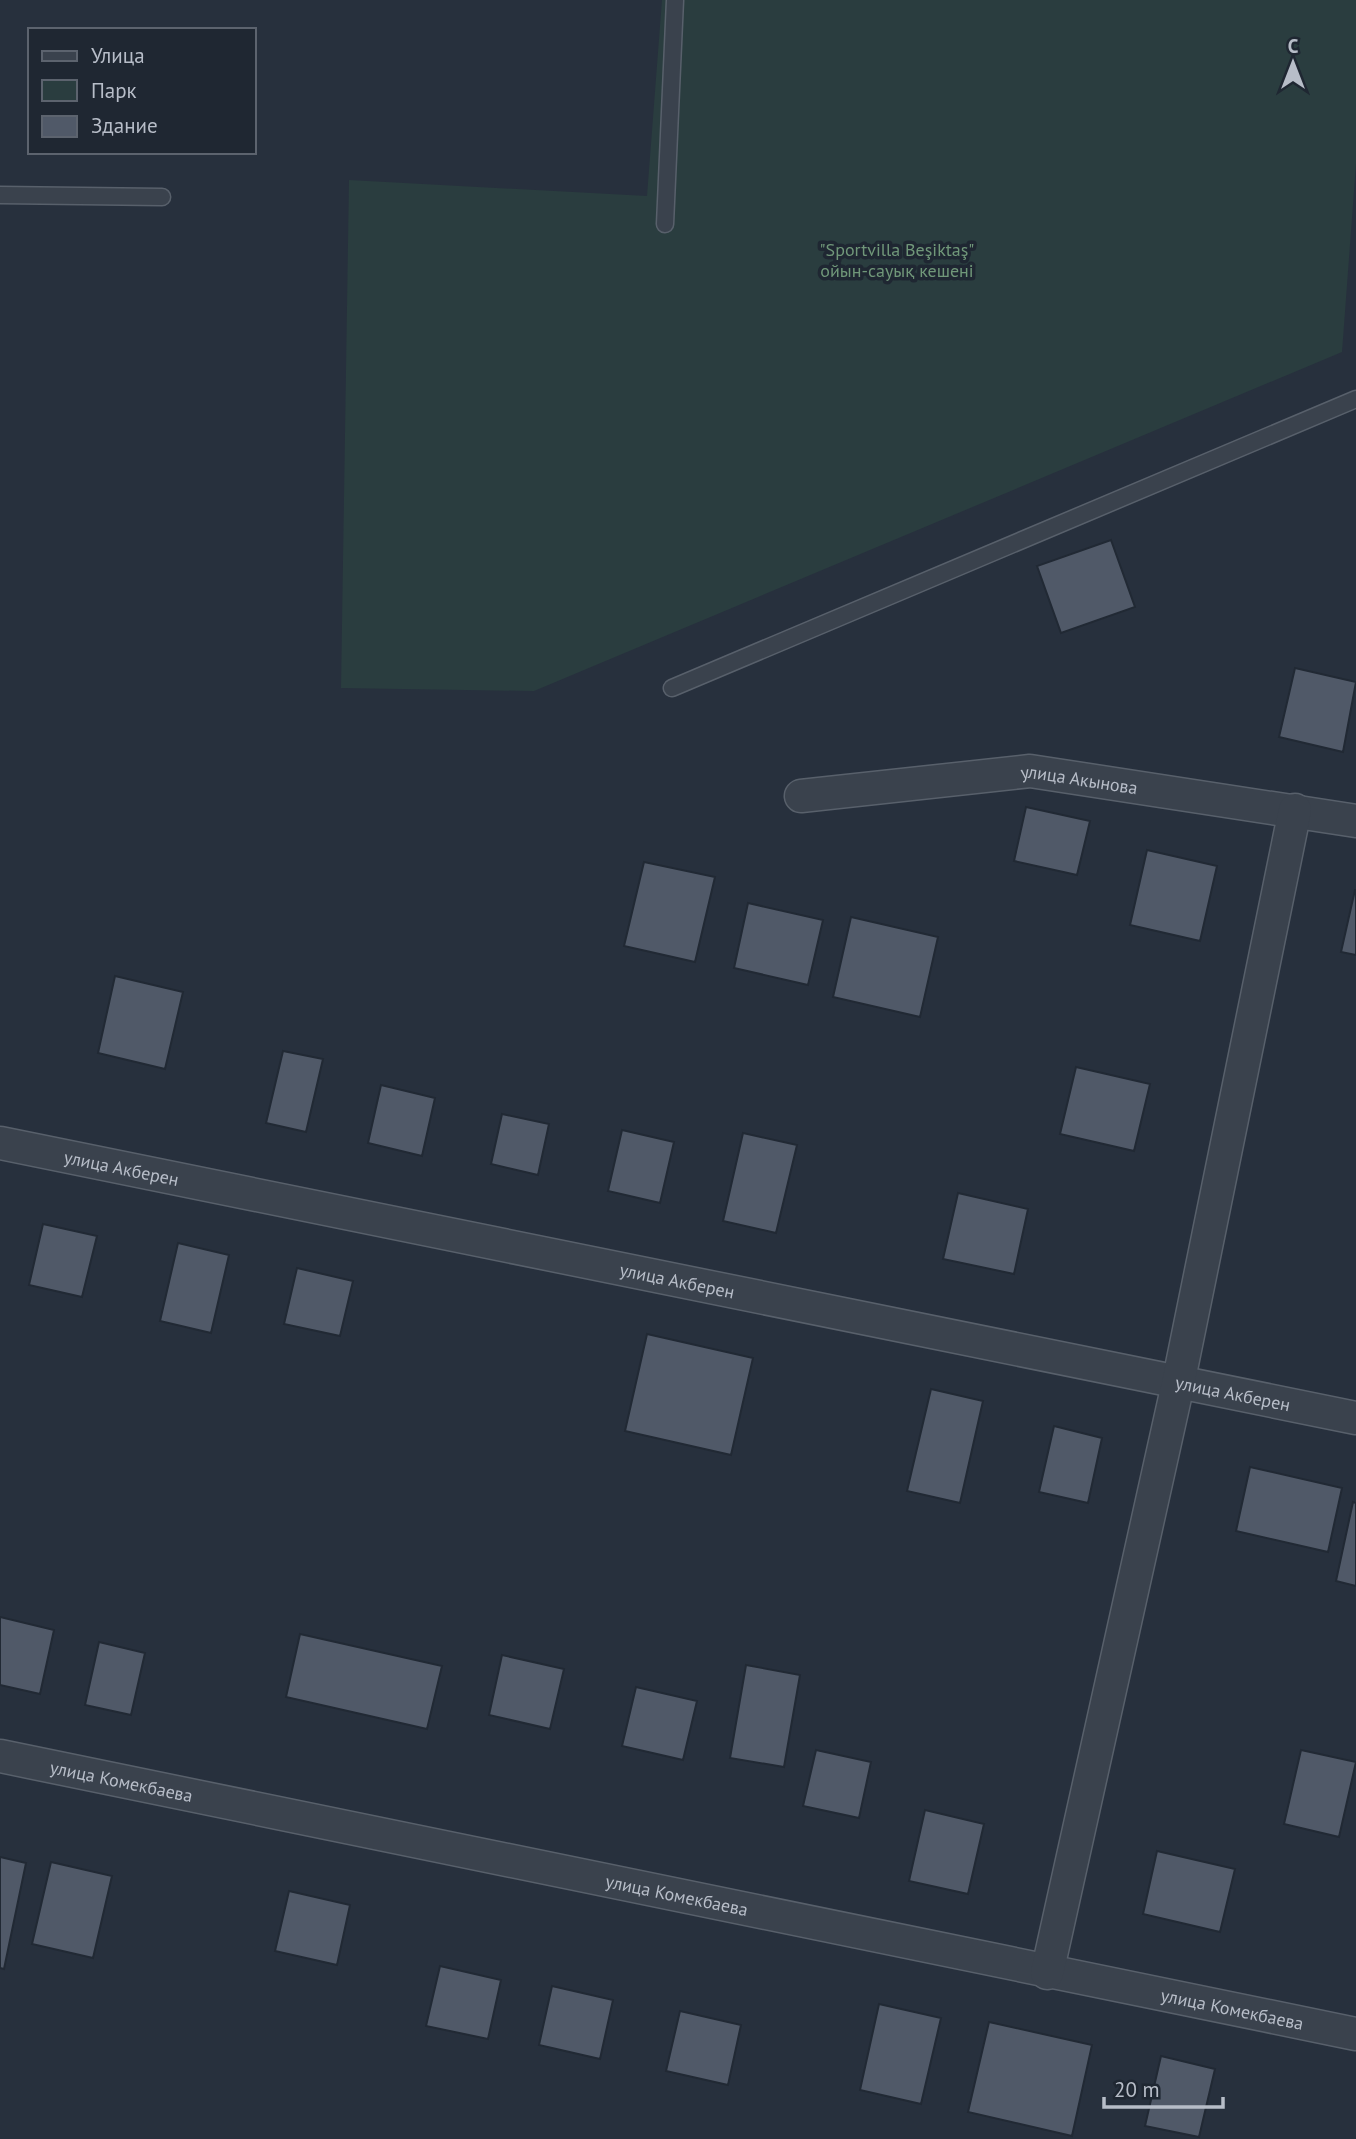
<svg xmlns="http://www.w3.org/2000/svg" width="1356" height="2139" viewBox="0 0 1356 2139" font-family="'PT Sans',sans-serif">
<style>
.green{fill:#2a3d3f}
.building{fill:#505968;stroke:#212934;stroke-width:2}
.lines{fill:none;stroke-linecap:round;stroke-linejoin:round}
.lane-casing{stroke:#58606b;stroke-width:19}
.street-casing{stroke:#58606b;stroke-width:35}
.lane{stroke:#3a424d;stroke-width:16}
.street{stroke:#3a424d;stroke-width:32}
.labels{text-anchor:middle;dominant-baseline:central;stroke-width:7;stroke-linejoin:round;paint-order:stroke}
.park-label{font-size:18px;fill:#709779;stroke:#1f2732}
.street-label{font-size:18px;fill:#b7bdc8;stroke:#1f2732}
</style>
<rect width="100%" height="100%" fill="#27303d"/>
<!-- green -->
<path class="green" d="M662 0H1356V164L1342 352 534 691 341 688 349 180 647 196Z"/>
<!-- building -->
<g class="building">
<path d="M1111 540 1135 607 1061 633 1037 566Z"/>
<path d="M1295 668 1356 682 1343 752 1279 737Z"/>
<path d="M1026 807 1090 821 1077 875 1014 861Z"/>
<path d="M1147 850 1217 866 1200 941 1130 925Z"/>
<path d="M644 862 715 877 695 962 624 946Z"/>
<path d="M1355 890H1356V955L1341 952Z"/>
<path d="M748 903 823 920 808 985 734 968Z"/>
<path d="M851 917 938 937 920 1017 833 997Z"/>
<path d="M115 976 183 992 165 1069 98 1053Z"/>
<path d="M283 1051 323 1059 306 1132 266 1123Z"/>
<path d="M1076 1067 1150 1084 1134 1151 1060 1134Z"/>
<path d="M381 1085 435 1098 422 1156 368 1143Z"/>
<path d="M502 1114 549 1124 538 1175 491 1164Z"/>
<path d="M622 1130 674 1142 660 1203 608 1191Z"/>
<path d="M743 1133 797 1145 776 1233 723 1221Z"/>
<path d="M958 1193 1028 1209 1014 1274 943 1259Z"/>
<path d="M43 1224 97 1236 82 1297 29 1285Z"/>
<path d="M178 1243 229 1255 211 1333 160 1321Z"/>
<path d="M297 1268 353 1281 340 1336 284 1324Z"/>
<path d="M647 1334 753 1358 731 1455 625 1431Z"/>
<path d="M931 1389 983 1401 960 1503 907 1491Z"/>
<path d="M1054 1426 1102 1438 1088 1503 1039 1492Z"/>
<path d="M1250 1467 1342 1488 1328 1552 1236 1531Z"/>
<path d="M1353 1502 1356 1503V1586L1336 1581Z"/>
<path d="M0 1617 54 1630 40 1694 0 1685Z"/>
<path d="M300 1634 442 1666 427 1729 286 1697Z"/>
<path d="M99 1642 145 1653 131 1715 85 1705Z"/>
<path d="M502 1655 564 1669 550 1729 489 1715Z"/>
<path d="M746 1665 800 1675 784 1767 730 1758Z"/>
<path d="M636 1687 697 1701 683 1760 622 1746Z"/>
<path d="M816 1750 871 1762 859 1818 803 1806Z"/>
<path d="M1301 1750 1356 1762 1339 1837 1284 1824Z"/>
<path d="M925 1810 984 1824 968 1894 909 1881Z"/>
<path d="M1157 1851 1235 1869 1220 1932 1143 1914Z"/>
<path d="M0 1857 26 1863 4 1969 0 1968Z"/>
<path d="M51 1862 112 1876 93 1958 32 1944Z"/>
<path d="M289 1891 350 1905 337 1965 275 1951Z"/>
<path d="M440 1966 501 1980 488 2039 426 2026Z"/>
<path d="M552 1986 613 2000 600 2059 539 2045Z"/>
<path d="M879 2004 941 2018 921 2104 860 2090Z"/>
<path d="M680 2011 741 2025 728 2085 666 2071Z"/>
<path d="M989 2022 1092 2045 1072 2136 968 2112Z"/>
<path d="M1161 2056 1215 2069 1199 2137 1145 2126Z"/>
</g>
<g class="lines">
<!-- lane casing -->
<g class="lane-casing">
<g id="lane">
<path d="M0 195 162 197"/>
<path d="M665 224 675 0"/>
<path d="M672 688 1356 399"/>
</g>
</g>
<!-- street casing -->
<g class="street-casing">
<g id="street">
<path id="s1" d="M801 796 1030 771 1356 821"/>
<path id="s2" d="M0 1143 1356 1418"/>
<path id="s3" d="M0 1756 1356 2034"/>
<path d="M1047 1973 1178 1384 1295 810"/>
</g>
</g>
<!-- lane -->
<use href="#lane" class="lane"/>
<!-- street -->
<use href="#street" class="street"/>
</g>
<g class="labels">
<!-- park labels -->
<g class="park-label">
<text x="897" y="249">"Sportvilla Beşiktaş"<tspan x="897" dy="21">ойын-сауық кешені</tspan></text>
</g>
<!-- street labels -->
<g class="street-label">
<text stroke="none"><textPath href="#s1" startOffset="280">улица Акынова</textPath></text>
<text stroke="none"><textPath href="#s2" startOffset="124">улица Акберен</textPath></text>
<text stroke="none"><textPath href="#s2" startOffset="691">улица Акберен</textPath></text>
<text stroke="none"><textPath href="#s2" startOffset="1258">улица Акберен</textPath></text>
<text stroke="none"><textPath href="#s3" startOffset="124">улица Комекбаева</textPath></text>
<text stroke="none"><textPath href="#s3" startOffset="691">улица Комекбаева</textPath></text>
<text stroke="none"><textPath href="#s3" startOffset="1258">улица Комекбаева</textPath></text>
</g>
</g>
<!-- legend -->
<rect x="28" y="28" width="228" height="126" fill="#1f2732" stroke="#5c636e" stroke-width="2"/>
<rect x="42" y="51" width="35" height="10" fill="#3a424d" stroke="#5c636e" stroke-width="2"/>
<text x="91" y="63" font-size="21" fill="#b7bdc8">Улица</text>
<rect x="42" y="80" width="35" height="21" fill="#2a3d3f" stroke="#5c636e" stroke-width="2"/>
<text x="91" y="98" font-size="21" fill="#b7bdc8">Парк</text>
<rect x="42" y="116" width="35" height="21" fill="#505968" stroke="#5c636e" stroke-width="2"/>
<text x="91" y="133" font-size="21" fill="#b7bdc8">Здание</text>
<!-- north arrow -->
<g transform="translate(1293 63)" stroke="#1f2732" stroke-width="5" paint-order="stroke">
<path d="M0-5L12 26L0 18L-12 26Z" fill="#b7bdc8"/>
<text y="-10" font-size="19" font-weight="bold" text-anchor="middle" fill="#b7bdc8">С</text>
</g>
<!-- scale -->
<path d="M1104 2097v10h119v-10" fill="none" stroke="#b7bdc8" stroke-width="3.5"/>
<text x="1114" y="2097" font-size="21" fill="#b7bdc8" stroke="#1f2732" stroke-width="5" paint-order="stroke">20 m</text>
</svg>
